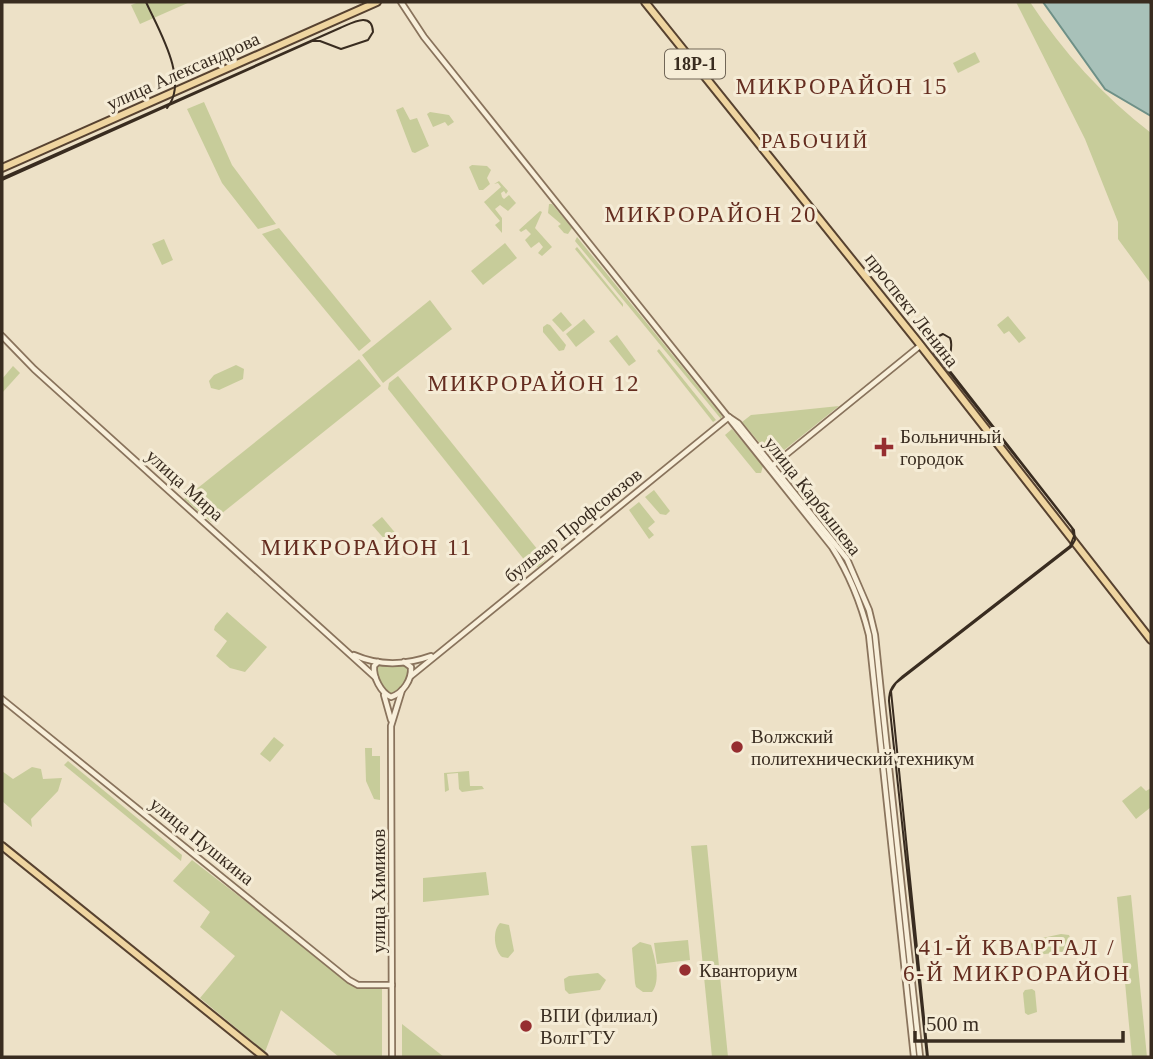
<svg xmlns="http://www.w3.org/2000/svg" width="1153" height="1059" viewBox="0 0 1153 1059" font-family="'Times New Roman',serif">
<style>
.green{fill:#c7cc9a}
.water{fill:#a8c1b9;stroke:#6e9087;stroke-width:2}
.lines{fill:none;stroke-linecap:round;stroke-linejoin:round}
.minor-casing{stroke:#89735c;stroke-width:8}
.major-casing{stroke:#574230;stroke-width:10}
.minor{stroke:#f8efda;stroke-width:4.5}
.major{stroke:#efd5a0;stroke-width:6}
.tram{stroke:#392c20;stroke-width:2}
.poi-dot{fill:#962e30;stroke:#f5ecd6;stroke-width:2.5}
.labels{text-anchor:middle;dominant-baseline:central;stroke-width:6;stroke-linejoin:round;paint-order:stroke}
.shield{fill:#f5ecd6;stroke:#716657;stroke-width:2}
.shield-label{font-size:18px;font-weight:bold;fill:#392c20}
.street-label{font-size:19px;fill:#392c20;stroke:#f5ecd6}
.poi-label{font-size:19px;fill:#392c20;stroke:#f5ecd6;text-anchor:start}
.neighbourhood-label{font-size:21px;letter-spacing:2px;fill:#652d20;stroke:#f5ecd6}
.quarter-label{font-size:23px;letter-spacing:2px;fill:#652d20;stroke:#f5ecd6}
</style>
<rect width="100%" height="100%" fill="#ede1c7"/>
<!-- green -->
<g class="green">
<path d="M139 2H190L140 24 131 5Z"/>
<path d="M1016 2H1030C1063 52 1103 96 1151 133V284L1118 239V222L1085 139Z"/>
<path d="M975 52 980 62 958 73 953 63Z"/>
<path d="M204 102 232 165 276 224 258 229 222 183 187 109Z"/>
<path d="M403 107 410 120 417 118 429 146 415 153 412 152 396 110Z"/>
<path d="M430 112 449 115 454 122 448 126 445 122 433 127 427 114Z"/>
<path d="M472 165 487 166 491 170 487 178 490 184 483 190H479L469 167Z"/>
<path d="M499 181 508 191 506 194 504 191 501 193 502 197 504 199 509 195 516 203 508 211 500 205 495 209 502 218V233L495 225 500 221 484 202 501 187 498 183 494 184Z"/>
<path d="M549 204H552L572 228 568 234 564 233 558 226 561 224 548 213Z"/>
<path d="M540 211 542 212 535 228 552 247 542 256 538 253 543 247 539 242 531 248 525 240 531 234 526 229 521 232 519 230Z"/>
<path d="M279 228 371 341 359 351 262 234Z"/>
<path d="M577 237 722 416 721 419 575 241Z"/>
<path d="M164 239 173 260 162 265 152 244Z"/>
<path d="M505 243 517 258 483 285 471 271Z"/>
<path d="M577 247 623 304V307L575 249Z"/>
<path d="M430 300 452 329 383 383 362 355Z"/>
<path d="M561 312 572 325 563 332 552 320Z"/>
<path d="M1008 316 1026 338 1019 343 1009 331 1004 334 997 325Z"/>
<path d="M584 319 595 332 576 347 566 334Z"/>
<path d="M547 324 550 325 566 345 564 350 559 351 543 332V327Z"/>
<path d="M617 335 636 361 629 366 609 341Z"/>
<path d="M659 349 716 420 713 422 657 351Z"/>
<path d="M359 359 381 386 211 522 184 499Z"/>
<path d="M236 365 244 369 243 379 219 390 211 388 209 381 214 375Z"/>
<path d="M13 366 20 373 2 393V379Z"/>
<path d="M398 376 546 560 538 567H530L388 389 389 383Z"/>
<path d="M839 406 773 459 742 422 751 415Z"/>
<path d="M732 429 763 466 761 473H756L725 435Z"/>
<path d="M654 490 670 511 666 515 660 514 645 497Z"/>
<path d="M639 502 655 522 648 528 654 535 649 539 629 510Z"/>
<path d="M382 517 397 535 388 543 372 525Z"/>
<path d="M227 612 267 647 245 672 230 668 216 656 227 641 214 630 215 626Z"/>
<path d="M380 665H405L409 668C410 677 401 692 392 695 384 691 376 677 376 669Z"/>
<path d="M274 737 284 745 270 762 260 754Z"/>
<path d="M365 748H372V756H380V800L374 799 366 781Z"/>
<path d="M68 761 182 855 181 861 64 765Z"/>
<path d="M32 767 41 769 43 779 62 778 58 791 31 819 32 827 2 801V771L13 779Z"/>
<path d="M469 771 470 786H482L484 789 462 792 459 789 458 773 447 774 449 790 445 792 444 773Z"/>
<path d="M1141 786 1146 791 1151 788V807L1136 819 1122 801Z"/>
<path d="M707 845 728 1057H712L691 846Z"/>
<path d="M192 860 356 986 382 987V1057H339L281 1010 265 1052 200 998 235 956 200 927 210 912 173 881Z"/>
<path d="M486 872 489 895 423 902V878Z"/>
<path d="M1131 895 1147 1057H1132L1117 897Z"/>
<path d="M500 923 509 925 514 951 508 958 502 957C494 950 492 931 500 923Z"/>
<path d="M1061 934 1069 935 1073 945 1069 951 1037 955 1032 950 1031 944 1033 940Z"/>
<path d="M688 940 690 960 657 964 654 943Z"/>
<path d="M640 942 651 945C655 958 661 981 652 992H643L636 987 635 983 632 948Z"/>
<path d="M598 973 606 980 600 990 569 994 565 990 564 979 569 976Z"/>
<path d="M1032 989 1035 991 1037 1012 1028 1015 1025 1013 1023 993 1025 990Z"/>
<path d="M402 1024 444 1057H402Z"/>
</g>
<!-- water -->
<path class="water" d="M1043 2H1149L1151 4V116L1105 89Z"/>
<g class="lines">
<!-- minor casing -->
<g class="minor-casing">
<g id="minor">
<path d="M401 2 424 37 832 547C850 575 861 603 869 635L914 1057"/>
<path d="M2 336 34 369 375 677"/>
<path d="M729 417 738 423 847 559 869 610 875 635 881 693 920 1057"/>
<path d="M772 466 921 345"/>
<path d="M354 655C379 666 406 665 431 656"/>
<path d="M378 662 374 666C373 677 381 693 391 697 403 693 412 680 411 667L404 662"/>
<path d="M411 676 729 417"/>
<path d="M384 695 391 720"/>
<path d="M2 699 349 980 358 985H392"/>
<path d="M392 1057 391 726 402 690"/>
</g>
</g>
<!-- major casing -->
<g class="major-casing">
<g id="major">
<path d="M645 2 918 342 1151 640"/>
<path d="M2 168 377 2"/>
<path d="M2 846 264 1057"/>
</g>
</g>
<!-- minor -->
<use href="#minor" class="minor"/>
<!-- major -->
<use href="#major" class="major"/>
<!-- tram -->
<g class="tram">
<path d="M146 2C158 29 190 81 167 108"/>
<path d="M2 178 340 28C352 23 372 11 373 32L368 40 341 49 320 41H312L2 180"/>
<path d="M927 1057 889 701C889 688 894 684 903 676L1070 546 1074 536 1072 528 934 353 933 342 937 337 943 334 950 338C955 349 945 360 950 371L1074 530 1075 540 1071 547 896 683 891 691 928 1057"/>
</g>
</g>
<!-- markers -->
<g class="poi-dot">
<path d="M880.5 436.5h7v7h7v7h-7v7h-7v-7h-7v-7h7z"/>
<circle cx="737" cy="747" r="7"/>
<circle cx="685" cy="970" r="7"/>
<circle cx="526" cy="1026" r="7"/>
</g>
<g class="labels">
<!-- shield labels -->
<rect class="shield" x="665" y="49.5" width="60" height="29" rx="5"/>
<g class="shield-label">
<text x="695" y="64">18Р-1</text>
</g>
<!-- street labels -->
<g class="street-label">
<text transform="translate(183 71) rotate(-24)">улица Александрова</text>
<text transform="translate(912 310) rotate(52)">проспект Ленина</text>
<text transform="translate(185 485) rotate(42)">улица Мира</text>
<text transform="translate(813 496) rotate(52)">улица Карбышева</text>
<text transform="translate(573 525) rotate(-39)">бульвар Профсоюзов</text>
<text transform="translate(202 841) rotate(39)">улица Пушкина</text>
<text transform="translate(378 891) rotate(-90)">улица Химиков</text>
</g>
<!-- poi labels -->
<g class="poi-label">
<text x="900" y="436">Больничный<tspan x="900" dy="22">городок</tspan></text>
<text x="751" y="736">Волжский<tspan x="751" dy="22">политехнический техникум</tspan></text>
<text x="699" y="970">Кванториум</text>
<text x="540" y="1015">ВПИ (филиал)<tspan x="540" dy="22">ВолгГТУ</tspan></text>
</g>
<!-- neighbourhood labels -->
<g class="neighbourhood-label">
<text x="815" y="141">РАБОЧИЙ</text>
</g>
<!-- quarter labels -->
<g class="quarter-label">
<text x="842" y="86">МИКРОРАЙОН 15</text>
<text x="711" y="214">МИКРОРАЙОН 20</text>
<text x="534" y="383">МИКРОРАЙОН 12</text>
<text x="367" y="547">МИКРОРАЙОН 11</text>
<text x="1017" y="947">41-Й КВАРТАЛ /<tspan x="1017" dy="26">6-Й МИКРОРАЙОН</tspan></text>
</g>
</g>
<!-- border -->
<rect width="1153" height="1059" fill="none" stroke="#392c20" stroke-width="7"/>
<!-- scale -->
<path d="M915 1031v10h208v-10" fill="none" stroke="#392c20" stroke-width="3.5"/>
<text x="926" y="1031" font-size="21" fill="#392c20" stroke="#f5ecd6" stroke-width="5" paint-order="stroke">500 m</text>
</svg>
